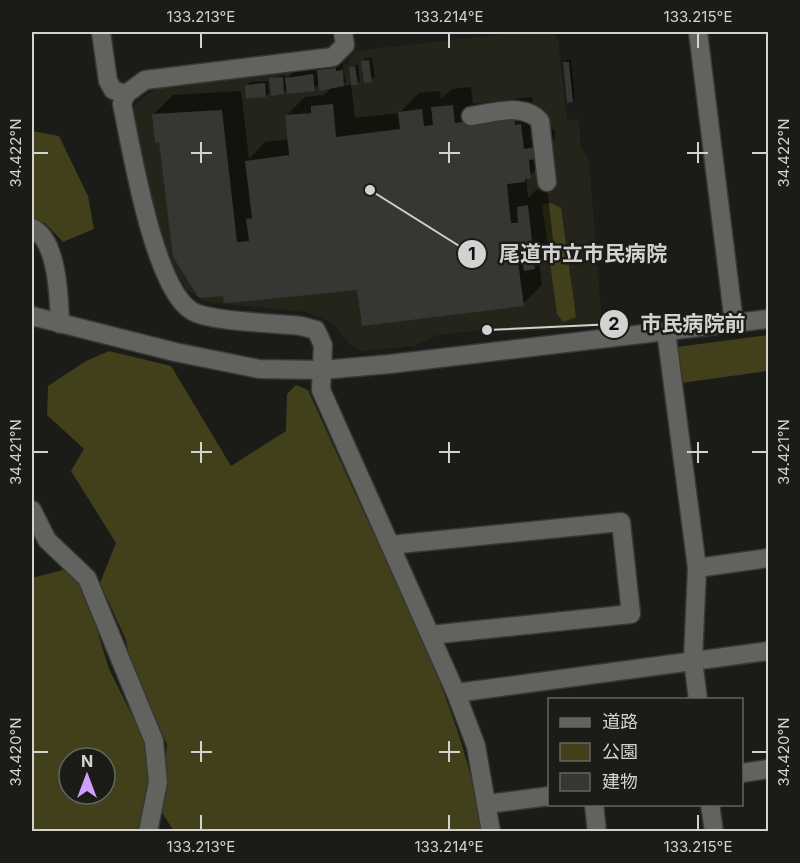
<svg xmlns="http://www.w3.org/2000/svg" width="800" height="863" viewBox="0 0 800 863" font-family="Inter,'Noto Sans JP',sans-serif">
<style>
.built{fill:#24241b}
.green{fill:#41401b;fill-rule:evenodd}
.shadow{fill:#0007}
.building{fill:#363632}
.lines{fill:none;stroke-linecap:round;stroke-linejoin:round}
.minor-casing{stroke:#373735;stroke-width:21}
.minor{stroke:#62625e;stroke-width:18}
.ticks{fill:none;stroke:#d2d3d0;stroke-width:2}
.leader{fill:none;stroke:#d2d3d0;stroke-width:2}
.callout-dot{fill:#d2d3d0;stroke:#1b1b18;stroke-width:2}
.mark-label{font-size:18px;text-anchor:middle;font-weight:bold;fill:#111}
.callout-label{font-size:21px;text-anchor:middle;font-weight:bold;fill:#d2d3d0;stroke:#1b1b18;stroke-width:5;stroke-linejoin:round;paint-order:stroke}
.neatline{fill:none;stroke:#d2d3d0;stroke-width:2}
.ticks-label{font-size:15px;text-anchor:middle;fill:#d2d3d0}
</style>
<rect width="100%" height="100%" fill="#1b1b18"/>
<!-- built -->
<path class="built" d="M524 32H554L558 39 567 120 579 119 581 147 589 160 602 321 597 322 598 327 515 332 496 329 437 335 414 346 360 351 349 343 332 323 306 312 206 302 187 290 167 256 155 220 133 112 135 105 146 95 162 87 348 64 354 51Z"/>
<!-- green -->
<g class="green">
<path d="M32 131 59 136 88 196 94 229 63 242 46 224 32 218Z"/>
<path d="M551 203 561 208 576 317 563 322 557 314 542 204Z"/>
<path d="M768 335V371L681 383 677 347Z"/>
<path d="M109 351 171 366 231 466 286 431 287 394 296 385 308 390C337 454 366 518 396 581 432 661 470 744 481 831H174L162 813 167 744 132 675 126 640 100 583 116 543 71 471 84 449 47 415 48 386 86 361Z"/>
<path d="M66 569 85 590 109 669 150 751 152 786 139 831H32V578ZM69 758H105V794H69Z"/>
</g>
<!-- shadow -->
<g class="shadow">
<path d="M365 58H372L375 77 366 81 363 61Z"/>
<path d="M567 60H571L575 98 573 100 564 63Z"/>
<path d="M342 62 346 82 341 86 351 85 355 118 399 113 419 93 440 91 441 99 452 89 471 87 473 104 532 97 534 107 539 106 542 130 554 129 555 139 548 146 549 158 526 179 528 198 537 189 547 187 554 248 539 263 542 285 523 304 358 288 225 301 160 140 154 114 173 95 241 91 249 159 265 142 289 139 286 116 305 97 324 95 331 88 320 83 314 89 288 88 284 93 271 79 285 75V80L293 72Z"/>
<path d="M358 64 360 81 357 83 350 67Z"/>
<path d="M268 81 269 93 266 96 247 85 250 82Z"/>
</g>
<!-- building -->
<g class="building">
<path d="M369 60 372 82 364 83 361 61Z"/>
<path d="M563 62H569L573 102 567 103Z"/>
<path d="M355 66 358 85H351L349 67Z"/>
<path d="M336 68V71L343 70 344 86 319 91 317 70Z"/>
<path d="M313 74 315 91 287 94 285 78Z"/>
<path d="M283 77 284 94 271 96 269 78Z"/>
<path d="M265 83 266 97 246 99 245 85Z"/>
<path d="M333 104 336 137 400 129 398 112 422 109 424 126 433 125 431 107 453 105 455 123 514 115 515 125 521 124 524 149 535 147 537 159 529 160 531 179H525V182L507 184 511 223H518L517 207 528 205 535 269 524 271 521 254H517L524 306 362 326 357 290 249 301 224 303 223 296 199 298 173 257 159 142 155 143 152 114 222 110 237 242 249 241 246 219 252 218 245 161 289 155 285 115 311 113V106Z"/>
</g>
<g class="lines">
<!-- minor casing -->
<g class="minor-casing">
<g id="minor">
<path d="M101 32 108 81 113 90 126 94"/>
<path d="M343 32 345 45 333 57 145 80 126 94 122 104C131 147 154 289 192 311 209 322 278 323 301 326L316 330 323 345 321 390 456 693 476 746 491 832"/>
<path d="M698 32 734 323"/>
<path d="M471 116C493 113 524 102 540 121L547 182"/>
<path d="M32 228C58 240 59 299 60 324"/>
<path d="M32 316 175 352 259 369 322 370 390 364 768 319"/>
<path d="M666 331 697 568 693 660 698 700"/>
<path d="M32 510 47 540 87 578 154 741 158 782 148 832"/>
<path d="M390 545 621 522 631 614 430 635"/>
<path d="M697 568 768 558"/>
<path d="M456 693 768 651"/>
<path d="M742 773 768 769"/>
<path d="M488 804 550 796"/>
<path d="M594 804 597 832"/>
<path d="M710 804 714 832"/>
</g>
</g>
<!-- minor -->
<use href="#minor" class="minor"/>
</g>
<!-- ticks -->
<path class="ticks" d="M201 33V48M449 33V48M698 33V48M201 142V163M449 142V163M698 142V163M33 153H48M191 153H212M439 153H460M687 153H708M752 153H767M201 442V463M449 442V463M698 442V463M33 452H48M191 452H212M439 452H460M687 452H708M752 452H767M201 741V762M449 741V762M33 752H48M191 752H212M439 752H460M752 752H767M201 815V830M449 815V830M698 815V830"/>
<!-- callouts -->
<path class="leader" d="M370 190L472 254M487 330L614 324"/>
<g class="callout-dot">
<circle cx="370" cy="190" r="6"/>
<circle cx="487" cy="330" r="6"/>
<circle cx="472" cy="254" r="15"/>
<circle cx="614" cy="324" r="15"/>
</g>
<g class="mark-label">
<text x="472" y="260">1</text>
<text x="614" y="330">2</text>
</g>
<g class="callout-label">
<text x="583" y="261">尾道市立市民病院</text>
<text x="693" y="331">市民病院前</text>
</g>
<!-- border -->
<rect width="800" height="863" fill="none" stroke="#1b1b18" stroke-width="66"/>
<!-- legend -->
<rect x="548" y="698" width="195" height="108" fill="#1b1b18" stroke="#646562" stroke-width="1.5"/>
<rect x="560" y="718" width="30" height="9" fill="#62625e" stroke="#646562" stroke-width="1.5"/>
<text x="602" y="728" font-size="18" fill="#d2d3d0">道路</text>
<rect x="560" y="743" width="30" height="18" fill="#41401b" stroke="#646562" stroke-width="1.5"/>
<text x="602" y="758" font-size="18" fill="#d2d3d0">公園</text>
<rect x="560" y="773" width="30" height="18" fill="#363632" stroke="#646562" stroke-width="1.5"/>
<text x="602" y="788" font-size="18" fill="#d2d3d0">建物</text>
<!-- north arrow -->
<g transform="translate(87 776)"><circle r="28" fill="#1b1b18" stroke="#646562" stroke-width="1.5"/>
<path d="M0-4.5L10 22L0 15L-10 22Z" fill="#d19dfe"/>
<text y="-9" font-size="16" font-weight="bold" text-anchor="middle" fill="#d2d3d0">N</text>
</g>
<rect x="33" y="33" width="734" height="797" class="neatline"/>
<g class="ticks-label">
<text x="201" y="22">133.213°E</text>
<text x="449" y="22">133.214°E</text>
<text x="698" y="22">133.215°E</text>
<text transform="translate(16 153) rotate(-90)" y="5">34.422°N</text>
<text transform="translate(784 153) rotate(-90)" y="5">34.422°N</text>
<text transform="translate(16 452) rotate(-90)" y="5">34.421°N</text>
<text transform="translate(784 452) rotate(-90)" y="5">34.421°N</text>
<text transform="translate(16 752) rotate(-90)" y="5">34.420°N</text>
<text transform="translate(784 752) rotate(-90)" y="5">34.420°N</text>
<text x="201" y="852">133.213°E</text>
<text x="449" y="852">133.214°E</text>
<text x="698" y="852">133.215°E</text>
</g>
</svg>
